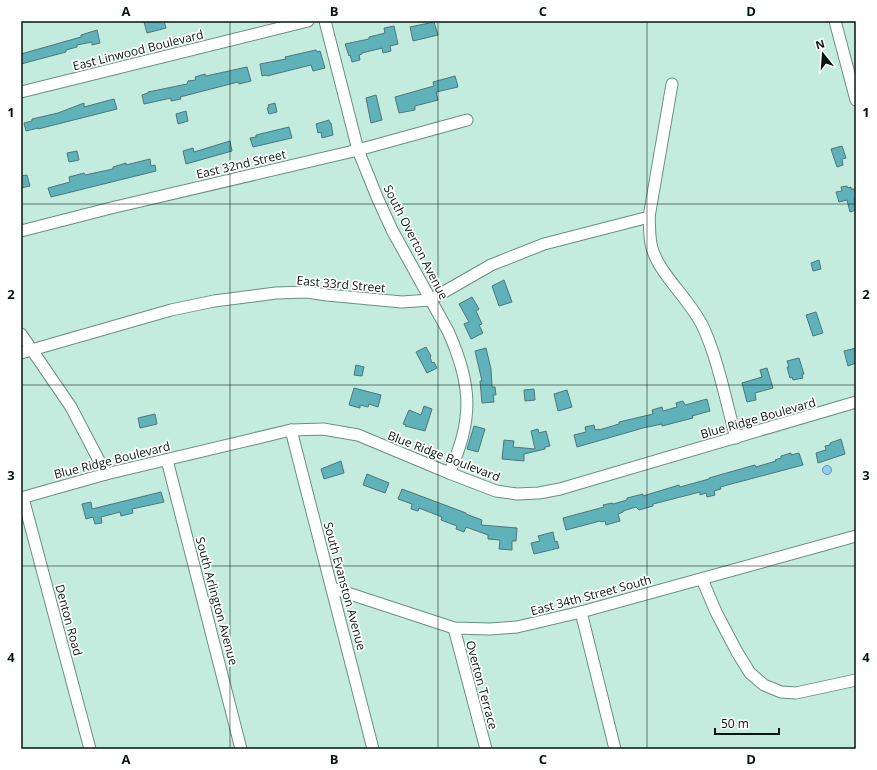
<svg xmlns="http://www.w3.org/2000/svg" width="877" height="770" viewBox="0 0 877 770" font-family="'Open Sans',sans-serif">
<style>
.water{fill:#90cef3;stroke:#6796af}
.building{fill:#5fb2ba;stroke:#4e767b}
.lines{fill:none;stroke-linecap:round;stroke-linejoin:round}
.minor-casing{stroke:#698f83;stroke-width:13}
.minor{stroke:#fff;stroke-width:11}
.grid{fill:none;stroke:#071511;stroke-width:1;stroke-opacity:0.55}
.labels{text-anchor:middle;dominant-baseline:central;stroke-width:3.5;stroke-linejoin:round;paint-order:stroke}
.street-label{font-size:12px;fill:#071511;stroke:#fff}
.neatline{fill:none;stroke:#071511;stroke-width:1.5}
.grid-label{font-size:13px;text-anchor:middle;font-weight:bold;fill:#071511}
</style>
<rect width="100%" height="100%" fill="#c3ebde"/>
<!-- water -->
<circle class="water" cx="827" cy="470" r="4.5"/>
<!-- building -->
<g class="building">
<path d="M148 21H164L166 28 147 33 144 22Z"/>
<path d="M434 22 438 35 413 41 410 27Z"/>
<path d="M394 26 398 44 390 46 391 51 383 53 382 48 362 53V54L359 55 360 60 352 62 350 55 349 56 345 44 369 39V37L385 33 384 28Z"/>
<path d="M97 30 100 43 92 45V42L77 45V47L66 50V52L21 64V54L81 37V35Z"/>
<path d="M316 50 317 52 320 51 325 68 313 71 311 65 267 76 266 75 262 76 260 64 286 59 285 57Z"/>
<path d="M247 67 251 81 239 84 238 82 180 97 181 99 171 101V98L144 104 142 95 148 93V92L187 84 188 81 196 80 195 77 205 74 206 76Z"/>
<path d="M455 76 458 87 436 92 438 100 415 106V110L399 113 395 97 434 86 433 82Z"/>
<path d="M376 95 382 120 371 123 366 98Z"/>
<path d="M114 99 117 109 38 129V128L26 131 24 123 32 121V119L58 113 84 103V107Z"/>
<path d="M275 103 277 112 269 114 267 108 269 107 268 105Z"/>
<path d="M186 111 188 121 178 124 176 114Z"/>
<path d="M329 120 330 123H331L333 135 322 138 321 132 318 133 316 124Z"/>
<path d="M289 127 292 138 253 147 250 138 256 137V135Z"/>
<path d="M230 141 232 151 186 164 183 151 193 148 194 152Z"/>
<path d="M842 146 846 158 842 159 843 165 837 167 831 149Z"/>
<path d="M77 151 79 160 69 162 67 153Z"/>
<path d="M150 159 151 166 155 165 156 171 51 197 48 188 70 182 69 177 84 173 85 175 113 169V167L126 163V165Z"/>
<path d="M27 175 30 186 21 188V176Z"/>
<path d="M847 186 848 188 851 187V189H854L856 196V198H854L856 210 850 212 847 200 839 202 836 192 842 191 841 187Z"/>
<path d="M819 260 821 269 813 271 811 263Z"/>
<path d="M504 280 512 302 499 306 492 286Z"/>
<path d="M472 297 479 309 476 311 482 324 479 325 483 333 471 339 464 324 469 322 459 304Z"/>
<path d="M816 312 823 333 813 336 806 315Z"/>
<path d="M426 347 431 356 430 357 432 363 434 362 437 368 427 373 416 352Z"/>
<path d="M486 348 491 369 492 387H495L496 395H493L494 402 482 403 480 381H482L475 351Z"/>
<path d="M856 348V363L848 366 844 351Z"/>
<path d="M799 358 804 374H802L803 378 793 380 792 377 790 378 787 367H789L787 361Z"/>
<path d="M356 365 364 367 362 376 354 375Z"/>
<path d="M767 368 773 388 755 393 756 400 747 402 742 383 762 377 760 370Z"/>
<path d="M354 388 381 395 378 407 369 404 368 407 360 405V408L349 405Z"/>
<path d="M534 389 535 400 525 401 524 390Z"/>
<path d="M567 390 572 407 558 411 554 394Z"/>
<path d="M707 399 710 411 692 416 693 418 662 426V424L643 428 577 447 574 435 586 432 585 427 594 425 595 430 599 429V430L619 424V422L653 414 652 410 662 407 663 411 677 407 676 403 683 401 685 405Z"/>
<path d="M424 406 432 409 425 431 405 426 406 425 403 424 409 410 421 415Z"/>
<path d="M155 414 157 424 140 428 138 418Z"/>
<path d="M474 426 485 429 478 452 467 449Z"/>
<path d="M538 429 539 433 546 431 550 446 545 447V449L524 454V461L502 459 504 440 514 441 513 447 535 449 531 431Z"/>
<path d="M841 439 845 454 818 463 816 453 826 450 825 446 830 445V443Z"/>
<path d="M791 453V455L799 453 803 465 720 487 721 489 714 491 715 495 707 497 706 493 700 495V492L653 504V506L639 510 636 507 623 511V512L618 514 620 521 606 525 605 521 601 522 600 521 566 530 563 518 604 507 603 505 612 503 613 504 627 500V498L643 494V496L679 485 680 487 709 479V478L737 470 755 465 756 467 776 461 775 460 781 458V456Z"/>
<path d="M341 461 344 473 324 479 321 469Z"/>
<path d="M367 474 389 483 385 493 363 485Z"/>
<path d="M402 489 466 513V514L482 520 481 525 517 528 516 541H512V550L499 549 500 540 488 539V535L466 527 464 532 456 529 457 526 441 520 442 517 419 508 418 511 411 509 412 504 398 499Z"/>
<path d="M161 492 164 502 132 509 133 513 121 516 120 512 101 517 102 523 95 524 93 517 86 519 82 504 91 502 92 509Z"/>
<path d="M553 532 555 542 557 541 559 548 534 554 531 543 540 541 538 536Z"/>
</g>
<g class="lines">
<!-- minor casing -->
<g class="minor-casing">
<g id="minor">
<path d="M325 21 358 150 377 197 392 230 448 331C472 384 474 420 449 473"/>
<path d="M835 21 856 100"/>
<path d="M672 84 649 217C650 228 649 238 652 248 660 276 692 301 704 329 719 363 726 402 736 438"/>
<path d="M21 92 308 21"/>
<path d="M21 231 111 208 358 150 467 120"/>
<path d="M21 334 71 407 106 474"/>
<path d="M21 353 171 310 214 301 276 293 307 292 327 295 402 302 430 300 491 265 544 244 649 217"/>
<path d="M291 430 373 749"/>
<path d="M167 460 241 749"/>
<path d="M21 498 106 474 291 430 323 429 358 435 449 473 496 491 517 494 539 493 560 489 856 402"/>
<path d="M23 498 90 749"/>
<path d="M702 579 716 612 737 652 750 673 764 685 781 692 796 693 856 680"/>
<path d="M332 588 454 628 490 629 517 627 581 612 856 536"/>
<path d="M581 612 615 749"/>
<path d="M454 628 486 749"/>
</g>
</g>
<!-- minor -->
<use href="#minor" class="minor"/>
</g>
<!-- grid -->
<path class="grid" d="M230 21V749M438 21V749M647 21V749M21 204H856M21 385H856M21 566H856"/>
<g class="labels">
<!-- street labels -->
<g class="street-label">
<text transform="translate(138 50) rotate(-14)">East Linwood Boulevard</text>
<text transform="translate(241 164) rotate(-13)">East 32nd Street</text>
<text transform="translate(416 242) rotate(63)">South Overton Avenue</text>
<text transform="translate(341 284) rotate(5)">East 33rd Street</text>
<text transform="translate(758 418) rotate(-16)">Blue Ridge Boulevard</text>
<text transform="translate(444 456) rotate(21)">Blue Ridge Boulevard</text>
<text transform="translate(112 460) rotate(-14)">Blue Ridge Boulevard</text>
<text transform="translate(345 586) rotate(75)">South Evanston Avenue</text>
<text transform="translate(591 595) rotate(-15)">East 34th Street South</text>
<text transform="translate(217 601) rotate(75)">South Arlington Avenue</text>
<text transform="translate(69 620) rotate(75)">Denton Road</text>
<text transform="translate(482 685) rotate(75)">Overton Terrace</text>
</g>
</g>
<!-- border -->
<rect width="877" height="770" fill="none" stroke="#ffffff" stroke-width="44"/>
<!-- north arrow -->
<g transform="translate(823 54) rotate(343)" stroke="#ffffff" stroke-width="3" paint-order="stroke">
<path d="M0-3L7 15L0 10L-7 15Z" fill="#071511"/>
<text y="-6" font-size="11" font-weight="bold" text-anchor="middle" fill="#071511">N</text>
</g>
<!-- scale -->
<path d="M715 728v6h64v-6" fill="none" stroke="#071511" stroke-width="2"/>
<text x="721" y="728" font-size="12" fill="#071511" stroke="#ffffff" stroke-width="3" paint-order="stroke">50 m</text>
<rect x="22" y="22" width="833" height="726" class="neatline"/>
<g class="grid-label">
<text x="126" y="16">A</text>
<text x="334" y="16">B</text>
<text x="543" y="16">C</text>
<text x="751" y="16">D</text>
<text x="11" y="117">1</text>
<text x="866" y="117">1</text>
<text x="11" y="299">2</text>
<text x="866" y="299">2</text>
<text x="11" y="480">3</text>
<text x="866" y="480">3</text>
<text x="11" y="662">4</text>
<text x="866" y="662">4</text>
<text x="126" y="764">A</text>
<text x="334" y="764">B</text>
<text x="543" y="764">C</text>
<text x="751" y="764">D</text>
</g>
</svg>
